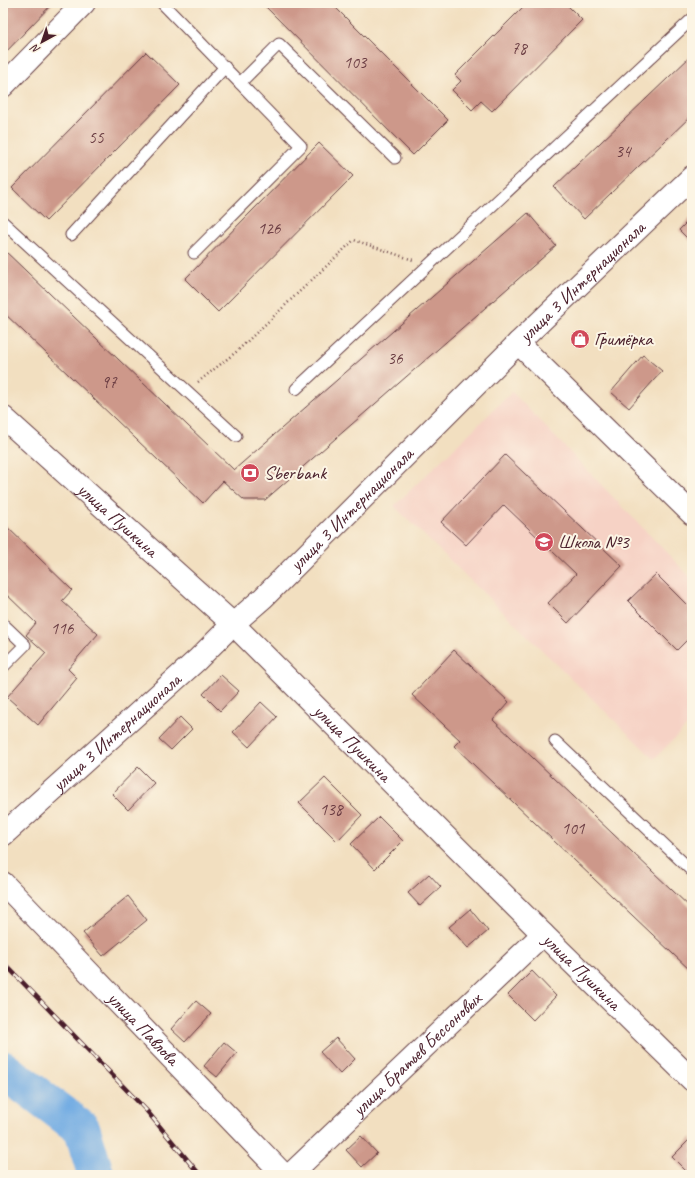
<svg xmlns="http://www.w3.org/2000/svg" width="695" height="1178" viewBox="0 0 695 1178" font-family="Caveat,sans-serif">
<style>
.built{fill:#f6d2c5}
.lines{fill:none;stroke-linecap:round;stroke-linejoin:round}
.river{stroke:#72ace3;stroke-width:37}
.building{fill:#cd988a}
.service-casing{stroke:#633c41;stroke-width:13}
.minor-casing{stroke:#633c41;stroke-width:24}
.tertiary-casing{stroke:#633c41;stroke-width:24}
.path{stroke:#633c41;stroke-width:2.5;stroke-dasharray:1 3;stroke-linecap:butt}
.service{stroke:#fff;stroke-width:11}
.minor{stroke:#fff;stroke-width:22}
.tertiary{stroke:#fff;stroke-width:22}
.rail-casing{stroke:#4a1f2b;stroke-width:4.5}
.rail{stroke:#fcf5e5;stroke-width:3;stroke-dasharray:9;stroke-linecap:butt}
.labels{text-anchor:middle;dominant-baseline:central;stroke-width:4;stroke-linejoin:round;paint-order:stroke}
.number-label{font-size:17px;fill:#6b3d43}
.street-label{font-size:19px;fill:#4a1f2b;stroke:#fcf5e5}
.poi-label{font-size:19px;fill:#4a1f2b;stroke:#fcf5e5;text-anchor:start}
</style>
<rect width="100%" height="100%" fill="#fcf5e5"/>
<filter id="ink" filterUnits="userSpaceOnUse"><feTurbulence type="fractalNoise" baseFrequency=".025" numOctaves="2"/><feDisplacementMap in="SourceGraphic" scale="8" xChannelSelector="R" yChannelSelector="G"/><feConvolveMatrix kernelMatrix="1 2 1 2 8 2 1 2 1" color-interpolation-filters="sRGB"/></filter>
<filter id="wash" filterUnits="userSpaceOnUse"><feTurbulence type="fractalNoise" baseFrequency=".012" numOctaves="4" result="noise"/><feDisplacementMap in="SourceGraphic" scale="16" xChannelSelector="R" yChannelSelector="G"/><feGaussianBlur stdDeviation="0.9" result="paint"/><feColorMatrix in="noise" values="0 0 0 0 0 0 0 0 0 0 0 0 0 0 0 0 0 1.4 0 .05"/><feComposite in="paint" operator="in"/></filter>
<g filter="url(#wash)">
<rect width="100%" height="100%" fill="#f2dfc0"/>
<!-- built -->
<path class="built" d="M512 392 692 579V721L654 759 394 506Z"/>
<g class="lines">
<!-- river -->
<path class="river" d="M3 1069 82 1129 96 1175"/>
</g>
<g id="blocks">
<!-- building -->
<g class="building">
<path d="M3 3H53L3 55Z"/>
<path d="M262 3H331L448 120 413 155Z"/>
<path d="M527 3H565L582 20 492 111 481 101 472 110 452 90 461 81 455 75Z"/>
<path d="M146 52 180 85 46 221 12 188Z"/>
<path d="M692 55V115L584 219 554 187Z"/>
<path d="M319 143 353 176 218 312 185 279Z"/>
<path d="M528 213 556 246 265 500H244L223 481 203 503 3 312V249L234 470Z"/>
<path d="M692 217V243L679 230Z"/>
<path d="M643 355 662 371 629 408 611 392Z"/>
<path d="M505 455 622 566 568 623 548 603 576 574 504 505 466 545 441 522Z"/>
<path d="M3 523 72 590 62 601 98 634 68 669 77 678 38 725 7 697 46 653 26 635 36 623 3 591Z"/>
<path d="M656 574 692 610V635L677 650 628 601Z"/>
<path d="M454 650 509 702 493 720 692 909V972L454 746 460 740 412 695Z"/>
<path d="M221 675 239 691 220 711 203 694Z"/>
<path d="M261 702 277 717 249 747 233 732Z"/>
<path d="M180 717 192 729 171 750 159 739Z"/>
<path d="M138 767 154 783 128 810 112 794Z"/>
<path d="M325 778 362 815 337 841 299 803Z"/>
<path d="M379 817 403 841 375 869 351 844Z"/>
<path d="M429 874 441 887 420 906 408 893Z"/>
<path d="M128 896 147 920 103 956 83 933Z"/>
<path d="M470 909 488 931 468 948 449 927Z"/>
<path d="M532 971 556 996 533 1020 508 995Z"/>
<path d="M196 1001 211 1014 185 1042 171 1029Z"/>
<path d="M336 1038 355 1059 340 1074 320 1052Z"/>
<path d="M224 1042 237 1053 217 1077 204 1066Z"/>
<path d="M361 1136 377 1153 362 1167 346 1150Z"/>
<path d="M692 1137V1174L690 1175 672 1157Z"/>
</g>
</g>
</g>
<g filter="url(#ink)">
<use href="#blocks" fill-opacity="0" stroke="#633c41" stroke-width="1"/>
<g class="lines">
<!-- service casing -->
<g class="service-casing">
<g id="service">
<path d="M162 3 301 146 194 253"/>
<path d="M240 83 279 44 395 158"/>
<path d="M3 222 236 436"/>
<path d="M71 235 225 67"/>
<path d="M296 389 692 19"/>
<path d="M3 624 25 645 3 667"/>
<path d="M555 741 692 871"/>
</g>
</g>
<!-- minor casing -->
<g class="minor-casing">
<g id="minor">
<path d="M3 86 84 3"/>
<path d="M518 343 692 514"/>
<path id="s1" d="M3 835 197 660 233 624"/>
<path id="s2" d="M3 883 284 1175"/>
<path id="s3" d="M290 1175 543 934"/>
</g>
</g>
<!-- tertiary casing -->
<g class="tertiary-casing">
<g id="tertiary">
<path id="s4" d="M3 417 233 624 543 934 692 1080"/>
<path id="s5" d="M233 624 263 598 518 343 692 177"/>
</g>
</g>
<!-- path -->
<path class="path" d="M198 382 236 352 354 240 413 260"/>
<!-- service -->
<use href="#service" class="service"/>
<!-- minor -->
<use href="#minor" class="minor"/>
<!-- tertiary -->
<use href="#tertiary" class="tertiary"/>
<!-- rail casing -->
<g class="rail-casing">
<path id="rail" d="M3 962 146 1110 200 1175"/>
</g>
<!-- rail -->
<use href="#rail" class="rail"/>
</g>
</g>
<!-- icons -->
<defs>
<g id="shop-disc" transform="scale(1)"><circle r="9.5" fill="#d1495b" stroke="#fcf5e5"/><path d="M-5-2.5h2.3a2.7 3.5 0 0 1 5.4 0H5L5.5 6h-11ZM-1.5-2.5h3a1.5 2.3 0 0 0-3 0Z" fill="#fff"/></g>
<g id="bank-disc" transform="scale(1)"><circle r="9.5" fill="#d1495b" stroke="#fcf5e5"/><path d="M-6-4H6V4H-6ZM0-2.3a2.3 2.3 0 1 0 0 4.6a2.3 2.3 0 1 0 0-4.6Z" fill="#fff"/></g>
<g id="school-disc" transform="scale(1)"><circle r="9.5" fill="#d1495b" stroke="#fcf5e5"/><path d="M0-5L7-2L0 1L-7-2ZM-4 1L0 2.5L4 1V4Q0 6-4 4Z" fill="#fff"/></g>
</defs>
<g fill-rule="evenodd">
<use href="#shop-disc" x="580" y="339"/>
<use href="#bank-disc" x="250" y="473"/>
<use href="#school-disc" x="544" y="542"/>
</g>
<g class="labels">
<!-- number labels -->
<g class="number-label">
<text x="519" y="48">78</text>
<text x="355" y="62">103</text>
<text x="96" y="137">55</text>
<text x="623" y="151">34</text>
<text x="269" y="228">126</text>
<text x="395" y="358">36</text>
<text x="109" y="382">97</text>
<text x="62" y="628">116</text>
<text x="331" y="809">138</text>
<text x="573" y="828">101</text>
</g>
<!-- street labels -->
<g class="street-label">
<text stroke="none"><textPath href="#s5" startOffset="489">улица 3 Интернационала</textPath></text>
<text stroke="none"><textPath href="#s5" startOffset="165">улица 3 Интернационала</textPath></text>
<text stroke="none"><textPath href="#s4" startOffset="154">улица Пушкина</textPath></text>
<text stroke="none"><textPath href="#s1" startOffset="153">улица 3 Интернационала</textPath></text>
<text stroke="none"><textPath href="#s4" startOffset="478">улица Пушкина</textPath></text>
<text stroke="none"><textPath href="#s4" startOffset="802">улица Пушкина</textPath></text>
<text stroke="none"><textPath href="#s2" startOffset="202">улица Павлова</textPath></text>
<text stroke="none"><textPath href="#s3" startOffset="175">улица Братьев Бессоновых</textPath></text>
</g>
<!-- poi labels -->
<g class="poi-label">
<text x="594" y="339">Гримёрка</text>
<text x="264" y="473">Sberbank</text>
<text x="558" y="542">Школа №3</text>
</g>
</g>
<!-- margin -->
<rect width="695" height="1178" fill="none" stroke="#fcf5e5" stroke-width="16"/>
<!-- north arrow -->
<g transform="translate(42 42) rotate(220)" stroke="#fcf5e5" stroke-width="3" paint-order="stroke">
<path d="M0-3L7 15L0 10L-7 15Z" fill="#4a1f2b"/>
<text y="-6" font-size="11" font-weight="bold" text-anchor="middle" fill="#4a1f2b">N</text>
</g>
</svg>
